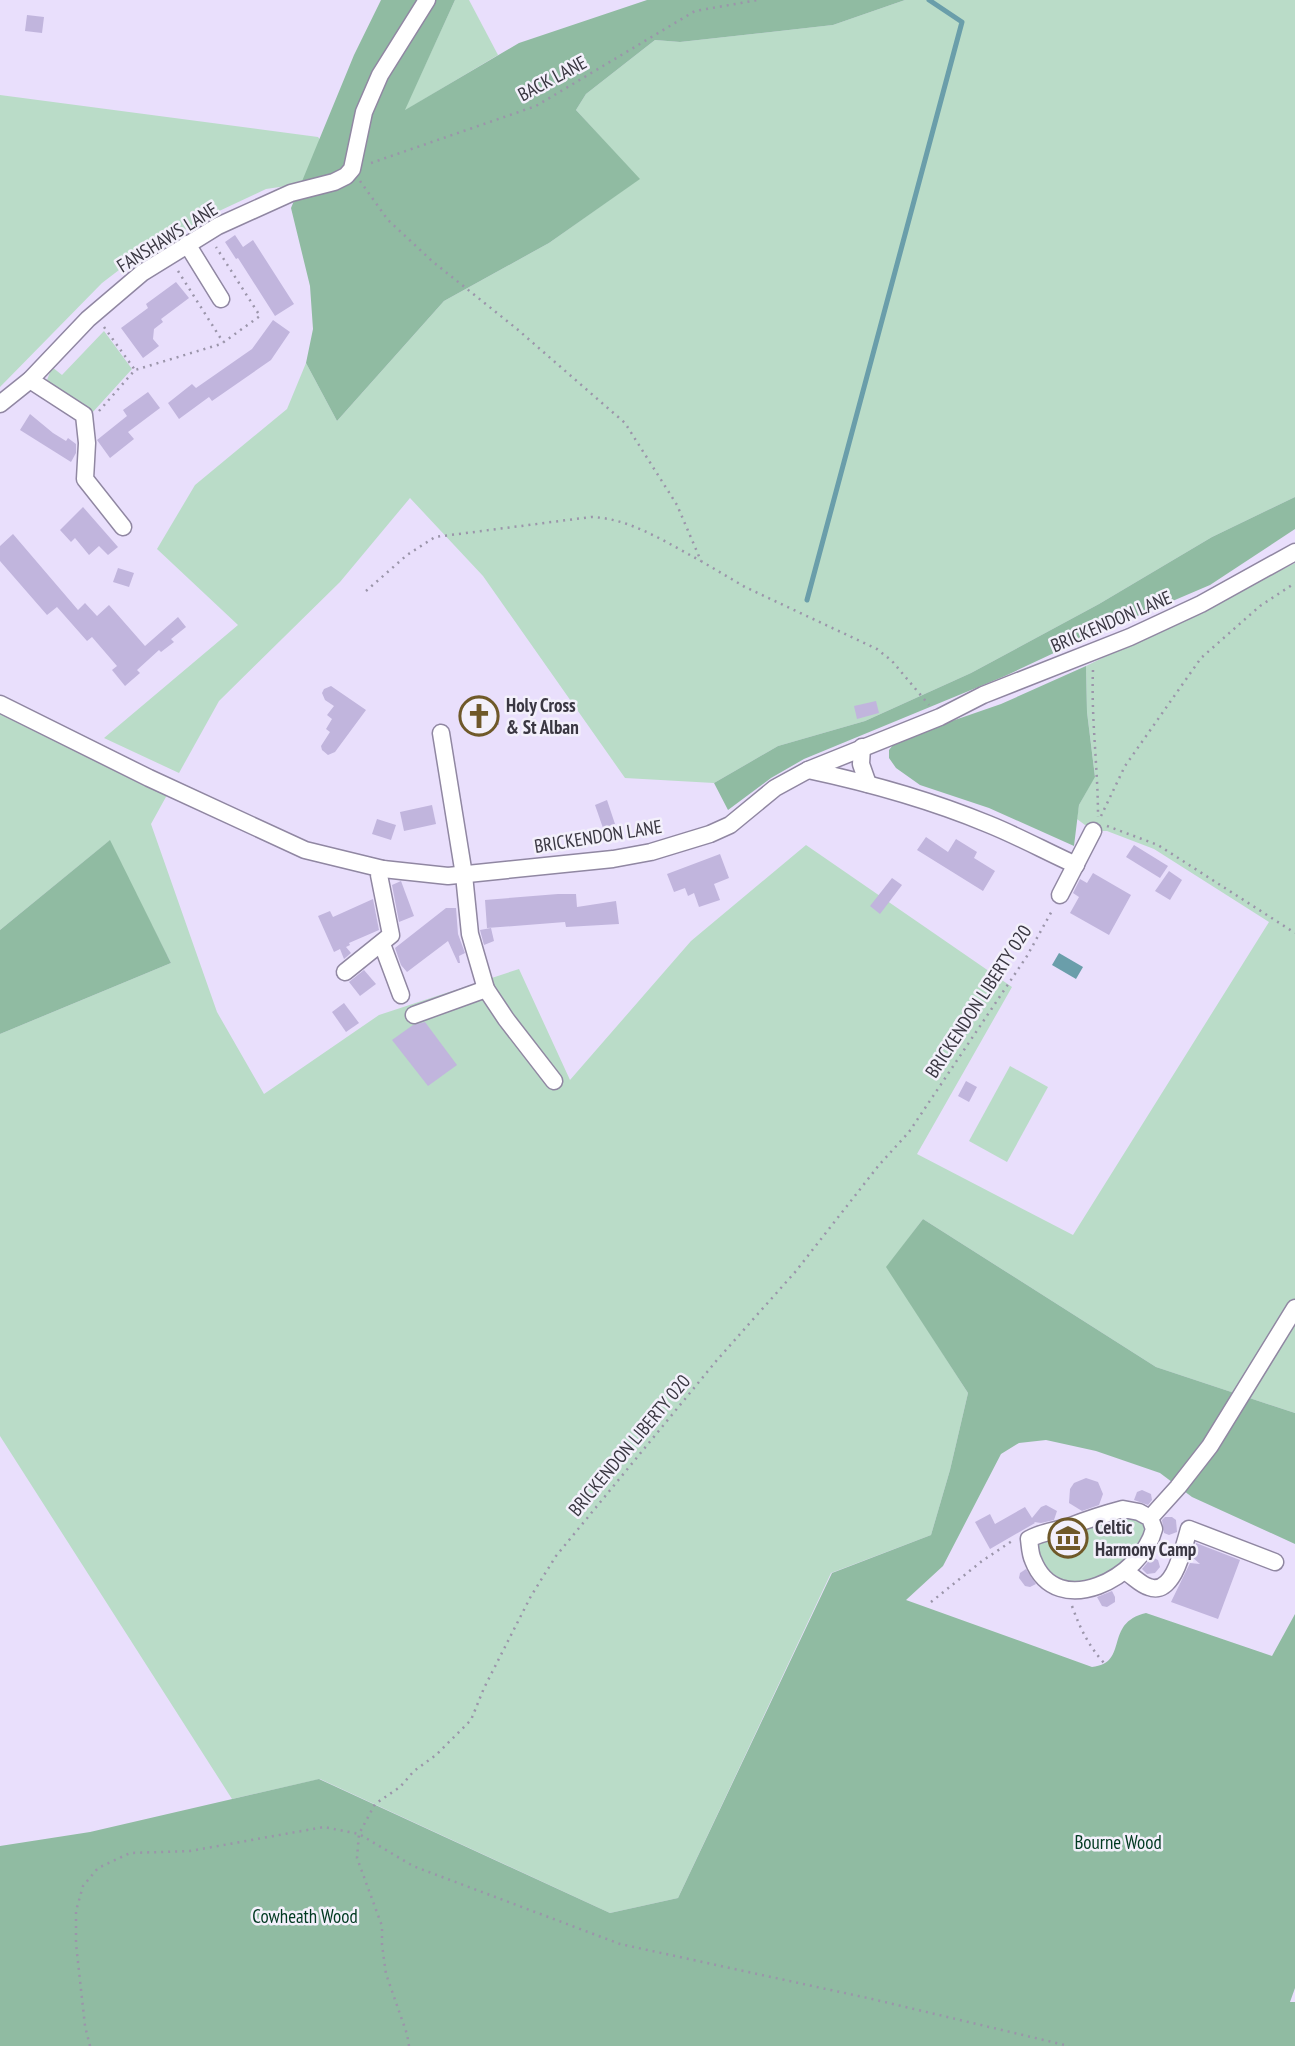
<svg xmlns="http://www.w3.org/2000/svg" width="1295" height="2046" font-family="'PT Sans Narrow',sans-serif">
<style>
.green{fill:#badcc8}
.forest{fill:#90bba2}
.water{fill:#6a9eaa}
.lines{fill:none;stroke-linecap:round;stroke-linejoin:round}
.stream{stroke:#6a9eaa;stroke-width:5}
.building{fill:#c1b5dd}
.minor-casing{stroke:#9087a2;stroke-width:19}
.path{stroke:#9b95aa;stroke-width:2.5;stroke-dasharray:2 5;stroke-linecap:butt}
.minor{stroke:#fff;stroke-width:16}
.labels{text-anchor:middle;stroke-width:5;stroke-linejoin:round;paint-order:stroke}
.street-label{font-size:19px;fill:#3a3742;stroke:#f3f0fb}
.poi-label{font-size:19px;font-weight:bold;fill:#3a3742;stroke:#f3f0fb;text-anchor:start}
.park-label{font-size:19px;fill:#003921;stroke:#f3f0fb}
</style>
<rect width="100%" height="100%" fill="#e9dffc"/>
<g class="green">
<path d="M455,0h14l29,55 -94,56z"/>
<path d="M905,0h390v497l-83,40 -113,67 -128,69 -106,48 -87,25 -64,37 -89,-5 -142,-202 -73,-78 -70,84 -121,119 -40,72 -75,-35 134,-113 -81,-76 38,-64 92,-76 19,-46 31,58 107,-120 105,-58 90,-64 -63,-69 10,-16 69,-54 25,2 153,-17z"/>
<path d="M0,95l318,42 23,28 -41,19 -34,5 -49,23 -81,45 -34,26 -102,104z"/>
<path d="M104,331l28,38 -40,44 -40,-24 -5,-9 5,-13 10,8z"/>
<path d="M1295,563v850l-139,-46 -233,-148 -36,48 81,126 -18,77 -19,65 -100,38 -153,325 -68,15 -290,-134 -88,20 -232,-363v-402l171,-71 -62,-122 -109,89v-223l167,88 -16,29 66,188 47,82 115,-79 140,-46 51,111 121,-139 115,-96 206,142 -95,167 156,81 196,-313 -115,-73 -47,-18h-14l-16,-12 2,-14 16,-29 -8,-64 -1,-46z"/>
<path d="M1010,1066l38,21 -41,75 -38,-21z"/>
<path d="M1127,1513l14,6 6,10 -1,7 -30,36 -39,15 -33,-14 -9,-27 3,-4z"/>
</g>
<g class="forest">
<path d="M381,0h74l-50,110 114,-67 128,-43h258l-72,25 -153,17 -25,-2 -69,54 -10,16 64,69 -91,64 -105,58 -107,120 -31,-58 7,-34 -3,-43 -19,-78 63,-153z"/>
<path d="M1295,497v32l-85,56 -124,53 -81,38 -201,83 -33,19 -43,32 -14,-27 64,-37 87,-25 106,-48 128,-69 113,-67z"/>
<path d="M1086,666l1,46 8,65 -16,28 -5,41 -85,-38 -69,-23 -24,-17 -7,-10v-8l8,-10 104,-36z"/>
<path d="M110,840l61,123 -171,71v-104z"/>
<path d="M923,1219l233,148 139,46v131l-103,-47 -32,-24 -64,-22 -50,-11 -27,3 -18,11 -58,112 -37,34 186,67c38,-4 11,-44 54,-54l126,43 23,-42v374l-5,14h5v44h-1295v-200l90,-14 229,-53 291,134 68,-15 154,-325 99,-38 19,-65 18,-77 -82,-126z"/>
</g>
<path class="water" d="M1059,953l24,14 -7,12 -24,-14z"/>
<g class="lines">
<path class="stream" d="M807,600l155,-578 -33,-22"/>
</g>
<g class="building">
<path d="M27,15l17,2 -2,16 -17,-2z"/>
<path d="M235,235l8,12 10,-7 41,64 -19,12 -37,-58 -2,1 -11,-17z"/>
<path d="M176,282l13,16 -28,21 2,3 -9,7 -1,10 6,7 -16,12 -22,-30 27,-20 -2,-4z"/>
<path d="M273,320l17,12 -19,28 -59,41 -3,-4 -30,22 -11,-16 24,-19 4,4 56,-39z"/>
<path d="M148,392l12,16 -32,24 6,7 -24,19 -13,-18 30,-24 -4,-6z"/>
<path d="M30,414l23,19 13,8 2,-3 8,6v9l-5,9 -51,-32z"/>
<path d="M83,507l35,40 -10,8 -9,-9 -10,9 -14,-17 -4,4 -11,-12z"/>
<path d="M13,534l65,76 7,-7 12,13 12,-11 36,41 33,-29 8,10 -15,12 3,3 -13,10 -2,-2 -22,20 3,3 -15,13 -13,-16 5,-4 -25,-29 -5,4 -30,-34 -10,8 -47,-54v-15z"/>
<path d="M118,568l16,5 -5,14 -16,-5z"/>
<path d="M331,686l35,24 -31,42 -7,3 -6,-5 -1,-4 9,-14 -4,-3 6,-10 -5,-4 7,-9 -9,-6 -3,-7 2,-4z"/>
<path d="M876,701l3,12 -22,6 -3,-13z"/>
<path d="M498,709l1,16 -37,2 -1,-16z"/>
<path d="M607,800l8,24 -12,4 -8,-23z"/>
<path d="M432,805l4,19 -32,7 -4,-19z"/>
<path d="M377,819l19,6 -5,15 -19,-6z"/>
<path d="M926,837l22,15 8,-13 21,13 -3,6 21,13 -12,20 -66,-41z"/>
<path d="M1134,845l34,21 -8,12 -34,-21z"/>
<path d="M720,854l9,24 -15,6 6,16 -21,7 -5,-14 -6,3 -3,-8 -11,4 -7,-18z"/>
<path d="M1169,871l13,9 -12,20 -15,-9z"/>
<path d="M1093,873l38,22 -22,40 -39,-22 9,-16 -6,-4 7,-14 7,4z"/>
<path d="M892,878l10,7 -22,29 -10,-8z"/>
<path d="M401,881l13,35 -15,6 -7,-37z"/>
<path d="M558,894h18l1,13 39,-6 3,23 -53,3 -1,-5 -78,6 -2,-28z"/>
<path d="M373,899l6,31 -30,13 1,2 -4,2 5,6 -7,6 -4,-10 -6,3 -16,-36 12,-5 3,6z"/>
<path d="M446,908h10l2,26 7,19 -6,3 1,7h-2l-10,-22 -41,31 -6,-7 -6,-17z"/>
<path d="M491,928l3,13 -10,4 -4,-15z"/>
<path d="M364,970l12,14 -16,12 -11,-14z"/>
<path d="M344,1003l15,20 -13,9 -14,-20z"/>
<path d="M425,1022l32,43 -29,21 -36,-46 21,-15z"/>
<path d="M966,1081l11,6 -8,15 -11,-6z"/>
<path d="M1086,1478l12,4 5,12 -4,11 -17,6 -13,-8 1,-14 4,-6z"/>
<path d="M1142,1490l9,4 1,6 -4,5 -14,-5 3,-8z"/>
<path d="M1046,1505l11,6 -3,9 -13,3 -7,-1 1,1 -45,26 -15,-27 15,-8 5,10 30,-17 7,11 9,-11z"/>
<path d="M1165,1517h7l4,3 1,12 -8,3 -5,-2 -2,-13z"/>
<path d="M1196,1543l44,17 -22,59 -47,-17 19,-39 10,1 -8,-7z"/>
<path d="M1152,1557l6,3 2,7 -5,6 -8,1 -5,-5z"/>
<path d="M1026,1569l10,15 -6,3 -5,-1 -6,-8 1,-5z"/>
<path d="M1112,1591l3,6v5l-8,5 -5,-1 -5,-9z"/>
</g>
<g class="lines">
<g class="minor-casing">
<g id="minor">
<path d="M187,244l34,55"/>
<path d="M30,380l54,35 3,28 -2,36 38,48"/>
<path d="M0,404l30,-24 58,-61 54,-46 76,-47 73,-33 43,-11 12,-6 6,-7 12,-57 16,-37 47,-75"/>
<path d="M0,704l149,74 156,72 78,19 65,7 165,-17 38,-7 59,-18 20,-9 45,-37 33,-18 132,-53 43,-22 147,-58 71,-33 94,-52"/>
<path d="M441,733l23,142 6,59 16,55 20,30 48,62"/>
<path d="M862,747l-1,17 7,20"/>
<path d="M808,770c61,13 122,30 180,54 30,12 59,28 88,41"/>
<path d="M1060,895l33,-64"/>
<path d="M382,944l19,51"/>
<path d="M345,972l46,-37 -12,-60 4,-6"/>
<path d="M414,1015l72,-26"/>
<path d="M1123,1509l16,3 11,6 4,11c-12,48 -97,93 -121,31 -3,-6 -3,-14 -4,-21 13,-7 25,-8 39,-12 18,-7 36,-13 55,-18z"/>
<path d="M1150,1518l28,-31 32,-41 85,-138"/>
<path d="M1126,1572c7,4 15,13 23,15 25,10 35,-42 40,-58l86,33"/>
</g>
</g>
<g class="path">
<path d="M371,163l165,-57 159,-95 63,-11"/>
<path d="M360,181l28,39 44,41 85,68 108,94 52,82 24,56 44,26 132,62 15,12 37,44"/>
<path d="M178,271l45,71"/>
<path d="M104,327l31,43"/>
<path d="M99,411l36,-41 86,-26 39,-28 -44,-69"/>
<path d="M366,591l41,-36 28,-18 156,-20c39,1 76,26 110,44"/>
<path d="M1093,670c-2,49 5,97 5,147"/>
<path d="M1101,816l24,-50 76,-108 59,-52 35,-23"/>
<path d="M1107,826l51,19 137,88"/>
<path d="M931,1602l51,-41 30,-20"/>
<path d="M1072,1606c8,22 16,39 32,57"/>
<path d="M90,2046l-5,-20 -9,-82v-33l7,-25 15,-18 32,-15 60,-2 134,-24 35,7 54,32 207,78 252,55 197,47"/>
<path d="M409,2046l-2,-12 -21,-60 -4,-29v-19l-25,-68 2,-24 16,-30 25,-17 14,-16 22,-16 35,-35 13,-32 47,-92 25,-40 161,-196 79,-89 83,-106 30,-33 118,-176 26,-47"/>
</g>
<use href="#minor" class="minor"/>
</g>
<defs>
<g id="church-ring" transform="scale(2.0125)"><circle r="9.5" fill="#f3f0fb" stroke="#6f5929" stroke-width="1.5"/><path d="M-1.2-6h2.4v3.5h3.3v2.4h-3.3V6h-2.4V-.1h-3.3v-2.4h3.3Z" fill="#6f5929"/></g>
<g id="museum-ring" transform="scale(2.0125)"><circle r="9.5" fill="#f3f0fb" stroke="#6f5929" stroke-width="1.5"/><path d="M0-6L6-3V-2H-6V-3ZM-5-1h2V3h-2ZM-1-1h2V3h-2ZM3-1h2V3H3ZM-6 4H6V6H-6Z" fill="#6f5929"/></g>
</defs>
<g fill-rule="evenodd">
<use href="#church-ring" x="479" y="716"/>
<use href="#museum-ring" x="1068" y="1538"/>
</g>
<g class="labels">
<g class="street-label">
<text transform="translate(552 78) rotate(-28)" y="7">BACK LANE</text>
<text transform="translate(167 237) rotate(-32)" y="7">FANSHAWS LANE</text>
<text transform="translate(1111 621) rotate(-23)" y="7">BRICKENDON LANE</text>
<text transform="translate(598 836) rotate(-9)" y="7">BRICKENDON LANE</text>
<text transform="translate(978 1001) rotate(-57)" y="7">BRICKENDON LIBERTY 020</text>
<text transform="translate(629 1445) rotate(-50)" y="7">BRICKENDON LIBERTY 020</text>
</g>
<g class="poi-label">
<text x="506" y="712">Holy Cross<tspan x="506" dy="22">&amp; St Alban</tspan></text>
<text x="1095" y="1534">Celtic<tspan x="1095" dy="22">Harmony Camp</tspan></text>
</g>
<g class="park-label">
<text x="1118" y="1849">Bourne Wood</text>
<text x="305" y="1923">Cowheath Wood</text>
</g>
</g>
</svg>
